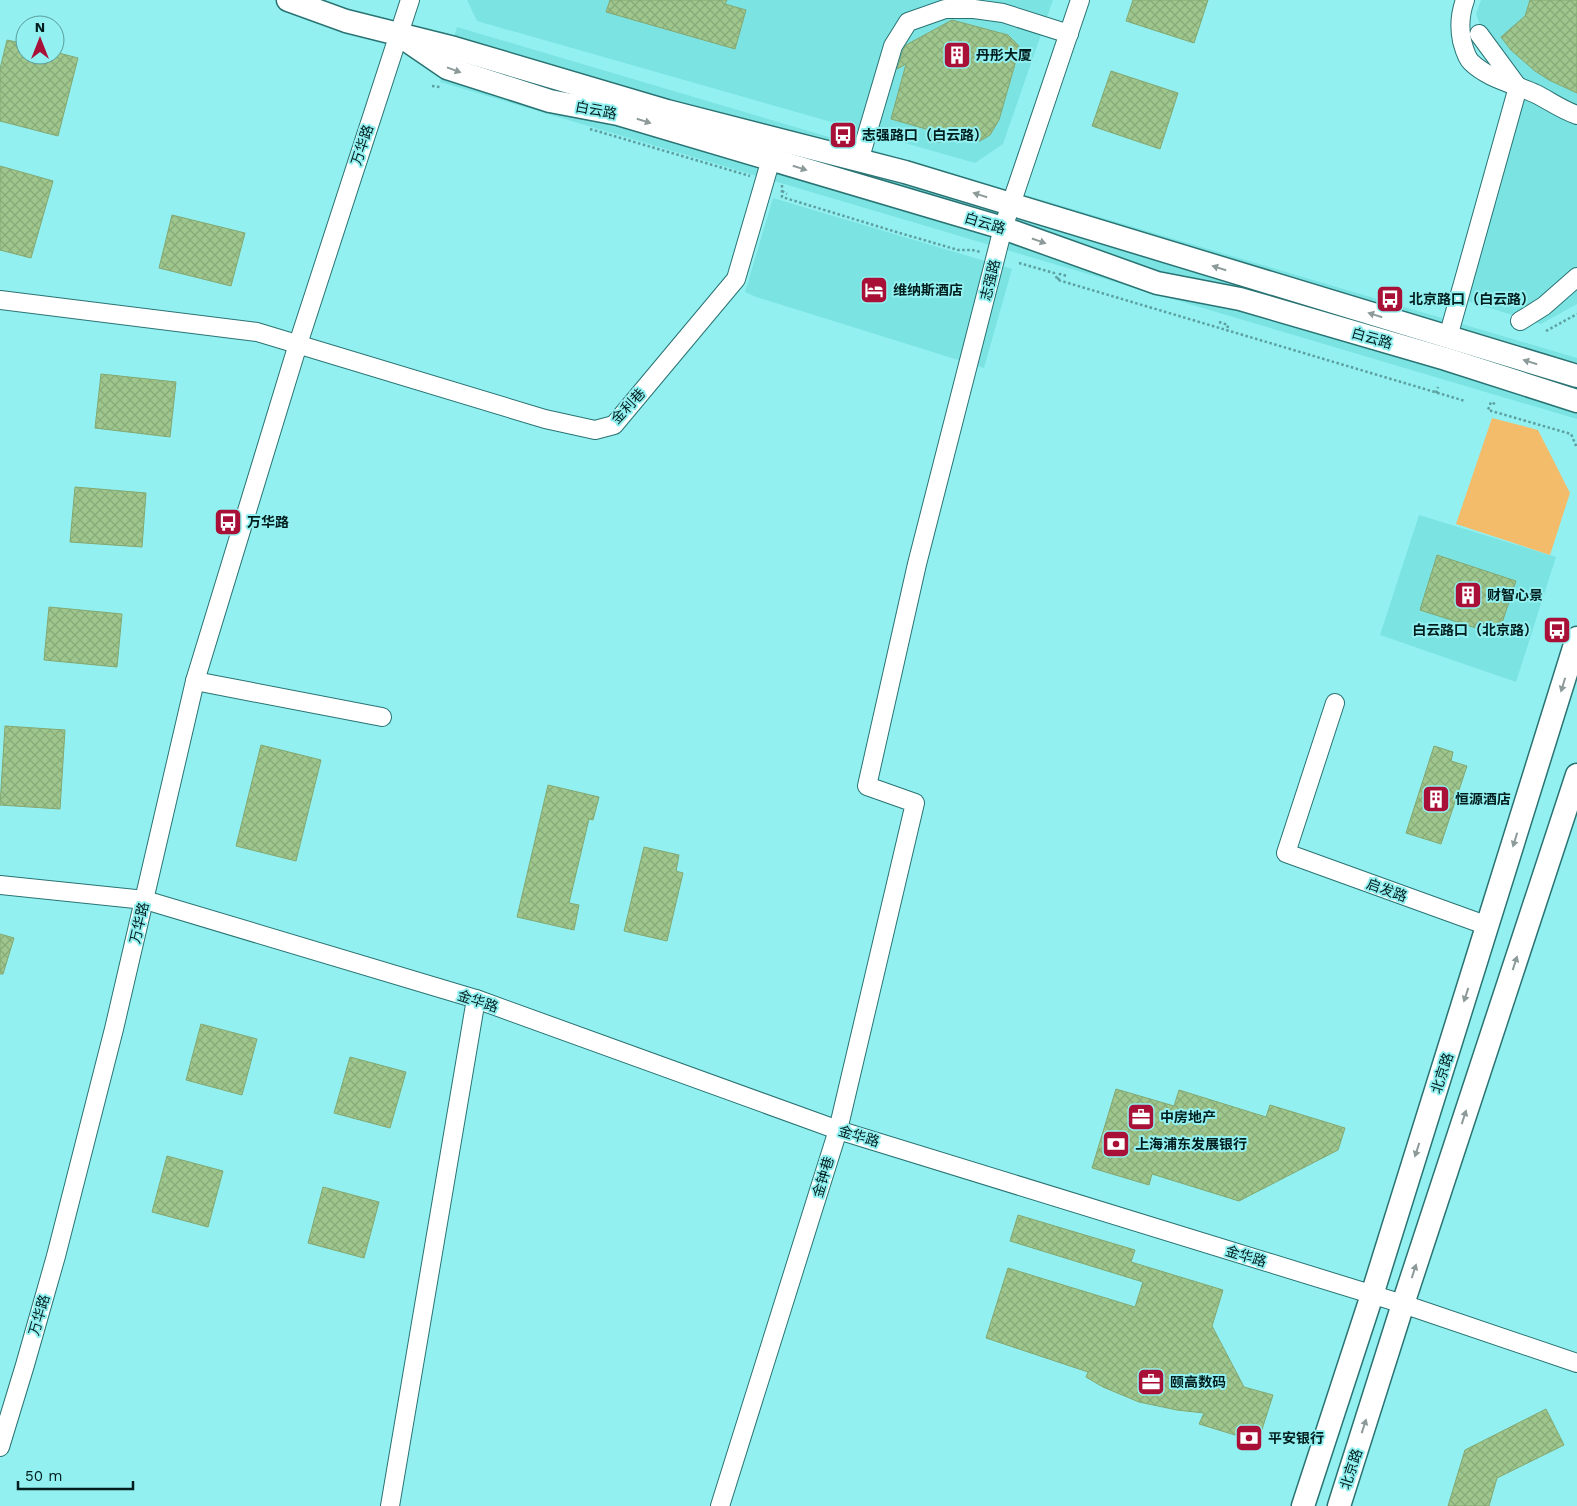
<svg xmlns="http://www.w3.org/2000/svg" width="1577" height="1506" font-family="'Work Sans','Noto Sans SC',sans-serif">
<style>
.built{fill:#7ce3e3}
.green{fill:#f2bc6b}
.building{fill:url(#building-cross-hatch);stroke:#83a871}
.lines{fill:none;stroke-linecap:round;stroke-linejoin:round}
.minor-casing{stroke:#2a7373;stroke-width:20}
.major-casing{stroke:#2a7373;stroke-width:25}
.path{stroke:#5b9f9f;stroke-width:2.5;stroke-dasharray:2.5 2.5;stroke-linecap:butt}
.minor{stroke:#fff;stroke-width:18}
.major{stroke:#fff;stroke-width:22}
.oneway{fill:#8d9a9a}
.labels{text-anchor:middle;stroke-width:4;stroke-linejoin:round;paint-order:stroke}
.poi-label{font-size:14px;font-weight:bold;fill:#011e1e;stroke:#93f0f0;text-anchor:start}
.street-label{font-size:14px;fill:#011e1e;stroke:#93f0f0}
</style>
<defs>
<pattern id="building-cross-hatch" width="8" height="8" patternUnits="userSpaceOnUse" patternTransform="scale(1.25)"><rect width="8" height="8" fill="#9fc68d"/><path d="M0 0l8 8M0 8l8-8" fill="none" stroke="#87aa79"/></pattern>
</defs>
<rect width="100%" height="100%" fill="#93f0f0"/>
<g class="built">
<path d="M467,0h586l-50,144 -28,19 -498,-142z"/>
<path d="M1481,0h96v304l-36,20 -90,-28 56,-198 -31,-84z"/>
<path d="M457,27l1120,331v61l-1137,-337z"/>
<path d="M773,198l239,71 -28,99 -228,-71 -11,-5z"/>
<path d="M1419,515l137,42 -40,125 -136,-47z"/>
</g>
<path class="green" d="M1492,418l46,12 32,63 -20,62 -94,-31z"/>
<g class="building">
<path d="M610,0h117l-2,4 21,6 -11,39 -129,-37z"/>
<path d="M1133,0h75l-14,43 -68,-22z"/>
<path d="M1530,0h47v93l-28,-13 -14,-9 -24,-21 -10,-13 24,-21z"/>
<path d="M952,20l56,15 10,10 5,13 -6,-1 -18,63 -9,15 -10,6 -50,1 3,-11 -42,-12 15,-55 -9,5 6,-19 3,-5z"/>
<path d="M7,40l18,4v11h30v-3l23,6 -20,78 -58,-15v-52z"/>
<path d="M1111,71l67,22 -18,56 -68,-23z"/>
<path d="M0,166l53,15 -22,77 -31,-8z"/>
<path d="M172,215l73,18 -14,53 -72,-18z"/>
<path d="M101,374l75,8 -6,55 -75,-9z"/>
<path d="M75,487l71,6 -4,54 -72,-5z"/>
<path d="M1437,555l79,26 -18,54 -78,-25z"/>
<path d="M49,607l73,7 -5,53 -73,-7z"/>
<path d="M5,726l60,4 -5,79 -60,-4z"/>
<path d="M261,745l60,15 -25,101 -60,-15z"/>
<path d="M1434,746l19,6 -2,9 16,5 -26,78 -35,-11z"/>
<path d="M548,785l51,12 -6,23 -4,-1 -20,84 10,2 -5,25 -57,-13z"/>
<path d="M644,847l35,8 -3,16 7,2 -16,68 -43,-10z"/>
<path d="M0,934l14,4 -11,36h-3z"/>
<path d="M201,1024l56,15 -15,56 -56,-15z"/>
<path d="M350,1057l56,15 -16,56 -56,-15z"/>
<path d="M1116,1089l58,17 5,-16 87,27 4,-12 75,23 -7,22 -99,51 -87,-27 -3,11 -57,-17z"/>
<path d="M167,1156l56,15 -15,56 -56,-15z"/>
<path d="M323,1187l56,15 -15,56 -56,-15z"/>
<path d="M1018,1215l117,35 -4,12 92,28 -11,36 32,61 29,8 -15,47 -59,-18 5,-11 -27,-3 -38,-8 -36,-15 -17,-10 2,-5 -102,-34 22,-70 127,39 8,-25 -133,-41z"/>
<path d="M1546,1409l18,36 -67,33 -8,28h-41l17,-56z"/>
</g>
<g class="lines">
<g class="minor-casing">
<g id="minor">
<path d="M1465,0c-5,14 -6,27 -3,41 2,7 4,16 9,21 17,17 44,22 65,32 14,7 26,16 41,21"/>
<path d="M859,161l34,-115 15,-24 37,-13h29l29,4 66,21"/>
<path d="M0,300l257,32 288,87 50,11 19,-5 122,-146 35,-120"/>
<path d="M1520,321l24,-15 33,-29"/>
<path d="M1448,337l70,-250 -39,-53"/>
<path d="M195,681l187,36"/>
<path d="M1335,703l-49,150 202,73"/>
<path d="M0,885l145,15 331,99 362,131 565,174 174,59"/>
<path d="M0,1447l25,-82 31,-109 58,-227 81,-348 103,-337 112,-344"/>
<path d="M390,1506l86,-507"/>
<path d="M720,1506l118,-376 77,-327 -48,-17 50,-222 86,-336 77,-228"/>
</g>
</g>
<g class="major-casing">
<g id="major">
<path d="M288,0l58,21 108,27 213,63 238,61 672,204"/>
<path d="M409,42l38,26 103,33 68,13 385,114 154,55 83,16 206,60 131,42"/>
<path d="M1303,1506l69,-211 205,-657"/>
<path d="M1339,1506l64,-202 174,-529"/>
</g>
</g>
<g class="path">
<path d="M432,86l8,1"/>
<path d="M590,129l160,47"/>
<path d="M782,185v12l111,34 65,19h14l9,2"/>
<path d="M782,191l5,3"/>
<path d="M1019,263l35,10 4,7 407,121"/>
<path d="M1058,280l2,-6 7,2"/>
<path d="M1219,322l9,3 -1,6"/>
<path d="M1546,331l31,-17"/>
<path d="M1436,393l2,-6"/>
<path d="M1495,404l-4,-2 -3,8 83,24 6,14"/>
</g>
<use href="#minor" class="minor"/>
<use href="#major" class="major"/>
</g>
<defs><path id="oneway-solid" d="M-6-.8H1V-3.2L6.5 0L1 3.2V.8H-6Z" transform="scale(1.25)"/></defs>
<g class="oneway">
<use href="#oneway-solid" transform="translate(454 70) rotate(20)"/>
<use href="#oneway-solid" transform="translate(644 121) rotate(17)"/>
<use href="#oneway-solid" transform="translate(800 168) rotate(17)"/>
<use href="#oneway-solid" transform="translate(980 195) rotate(-163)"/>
<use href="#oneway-solid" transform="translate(1039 241) rotate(19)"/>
<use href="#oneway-solid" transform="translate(1219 268) rotate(-163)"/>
<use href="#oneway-solid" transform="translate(1375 315) rotate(-163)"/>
<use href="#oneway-solid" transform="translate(1530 362) rotate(-163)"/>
<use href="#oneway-solid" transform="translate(1563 685) rotate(107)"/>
<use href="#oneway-solid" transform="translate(1515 840) rotate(107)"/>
<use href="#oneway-solid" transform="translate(1515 963) rotate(-72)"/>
<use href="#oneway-solid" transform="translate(1466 995) rotate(108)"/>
<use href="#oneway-solid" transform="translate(1464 1117) rotate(-72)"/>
<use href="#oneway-solid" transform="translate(1417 1150) rotate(108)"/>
<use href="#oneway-solid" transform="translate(1414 1271) rotate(-72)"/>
<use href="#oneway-solid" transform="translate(1364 1426) rotate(-72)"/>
</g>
<defs>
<g id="building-square" transform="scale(1.4375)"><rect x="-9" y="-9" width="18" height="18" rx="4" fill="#a81037" stroke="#93f0f0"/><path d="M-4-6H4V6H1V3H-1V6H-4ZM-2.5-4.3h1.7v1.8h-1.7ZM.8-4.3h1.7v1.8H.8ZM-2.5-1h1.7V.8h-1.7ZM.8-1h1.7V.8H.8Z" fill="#fff"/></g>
<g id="bus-square" transform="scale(1.4375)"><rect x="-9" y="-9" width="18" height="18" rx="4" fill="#a81037" stroke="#93f0f0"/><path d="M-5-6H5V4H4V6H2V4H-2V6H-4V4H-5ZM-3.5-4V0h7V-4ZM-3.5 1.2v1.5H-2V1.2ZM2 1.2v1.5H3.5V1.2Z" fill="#fff"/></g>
<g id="hotel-square" transform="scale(1.4375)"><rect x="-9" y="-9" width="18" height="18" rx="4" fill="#a81037" stroke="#93f0f0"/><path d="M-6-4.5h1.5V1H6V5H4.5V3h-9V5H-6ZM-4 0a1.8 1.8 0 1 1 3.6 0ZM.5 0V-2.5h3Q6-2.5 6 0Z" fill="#fff"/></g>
<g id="office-square" transform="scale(1.4375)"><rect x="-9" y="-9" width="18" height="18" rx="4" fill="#a81037" stroke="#93f0f0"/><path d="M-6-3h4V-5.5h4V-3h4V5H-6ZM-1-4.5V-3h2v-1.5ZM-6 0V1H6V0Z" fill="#fff"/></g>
<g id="bank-square" transform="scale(1.4375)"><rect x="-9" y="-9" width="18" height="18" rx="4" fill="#a81037" stroke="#93f0f0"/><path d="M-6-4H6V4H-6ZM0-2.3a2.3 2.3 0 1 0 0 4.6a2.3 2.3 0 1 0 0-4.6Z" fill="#fff"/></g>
</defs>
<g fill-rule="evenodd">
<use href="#building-square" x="957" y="55"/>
<use href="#bus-square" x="843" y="135"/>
<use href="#hotel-square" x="874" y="290"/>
<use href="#bus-square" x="1390" y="299"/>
<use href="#bus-square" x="228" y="522"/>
<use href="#building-square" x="1468" y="595"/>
<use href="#bus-square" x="1557" y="630"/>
<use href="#building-square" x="1436" y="799"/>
<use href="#office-square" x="1141" y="1117"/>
<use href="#bank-square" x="1116" y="1144"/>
<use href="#office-square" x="1151" y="1382"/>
<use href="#bank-square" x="1249" y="1438"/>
</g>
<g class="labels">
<g class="poi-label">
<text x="976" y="60">丹彤大厦</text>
<text x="862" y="140">志强路口（白云路）</text>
<text x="893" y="295">维纳斯酒店</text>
<text x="1409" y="304">北京路口（白云路）</text>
<text x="247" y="527">万华路</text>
<text x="1487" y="600">财智心景</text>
<text x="1538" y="635" text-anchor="end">白云路口（北京路）</text>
<text x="1455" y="804">恒源酒店</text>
<text x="1160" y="1122">中房地产</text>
<text x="1135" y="1149">上海浦东发展银行</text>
<text x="1170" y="1387">颐高数码</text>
<text x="1268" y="1443">平安银行</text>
</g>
<g class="street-label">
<text transform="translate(596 110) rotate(11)" y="5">白云路</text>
<text transform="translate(362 145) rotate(-72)" y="5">万华路</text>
<text transform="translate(985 223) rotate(17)" y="5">白云路</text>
<text transform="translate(990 280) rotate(-76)" y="5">志强路</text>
<text transform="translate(1372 338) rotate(16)" y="5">白云路</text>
<text transform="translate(628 406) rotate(-47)" y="5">金利巷</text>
<text transform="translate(1387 890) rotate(20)" y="5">启发路</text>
<text transform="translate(139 923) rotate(-77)" y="5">万华路</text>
<text transform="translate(478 1001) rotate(18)" y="5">金华路</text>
<text transform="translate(1442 1073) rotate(-72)" y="5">北京路</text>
<text transform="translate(859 1136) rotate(17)" y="5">金华路</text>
<text transform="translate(823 1177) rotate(-73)" y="5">金钟巷</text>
<text transform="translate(1246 1256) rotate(17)" y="5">金华路</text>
<text transform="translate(39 1315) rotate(-74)" y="5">万华路</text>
<text transform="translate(1351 1469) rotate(-72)" y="5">北京路</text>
</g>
</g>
<g transform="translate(40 40)"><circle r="24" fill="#93f0f0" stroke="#599c9c"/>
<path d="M0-4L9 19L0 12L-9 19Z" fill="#a81037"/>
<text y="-8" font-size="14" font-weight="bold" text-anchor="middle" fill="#011e1e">N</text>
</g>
<path d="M18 1481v8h115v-8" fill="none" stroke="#011e1e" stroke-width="2.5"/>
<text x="25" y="1481" font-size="15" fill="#011e1e" stroke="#93f0f0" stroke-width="4" paint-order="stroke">50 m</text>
</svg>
